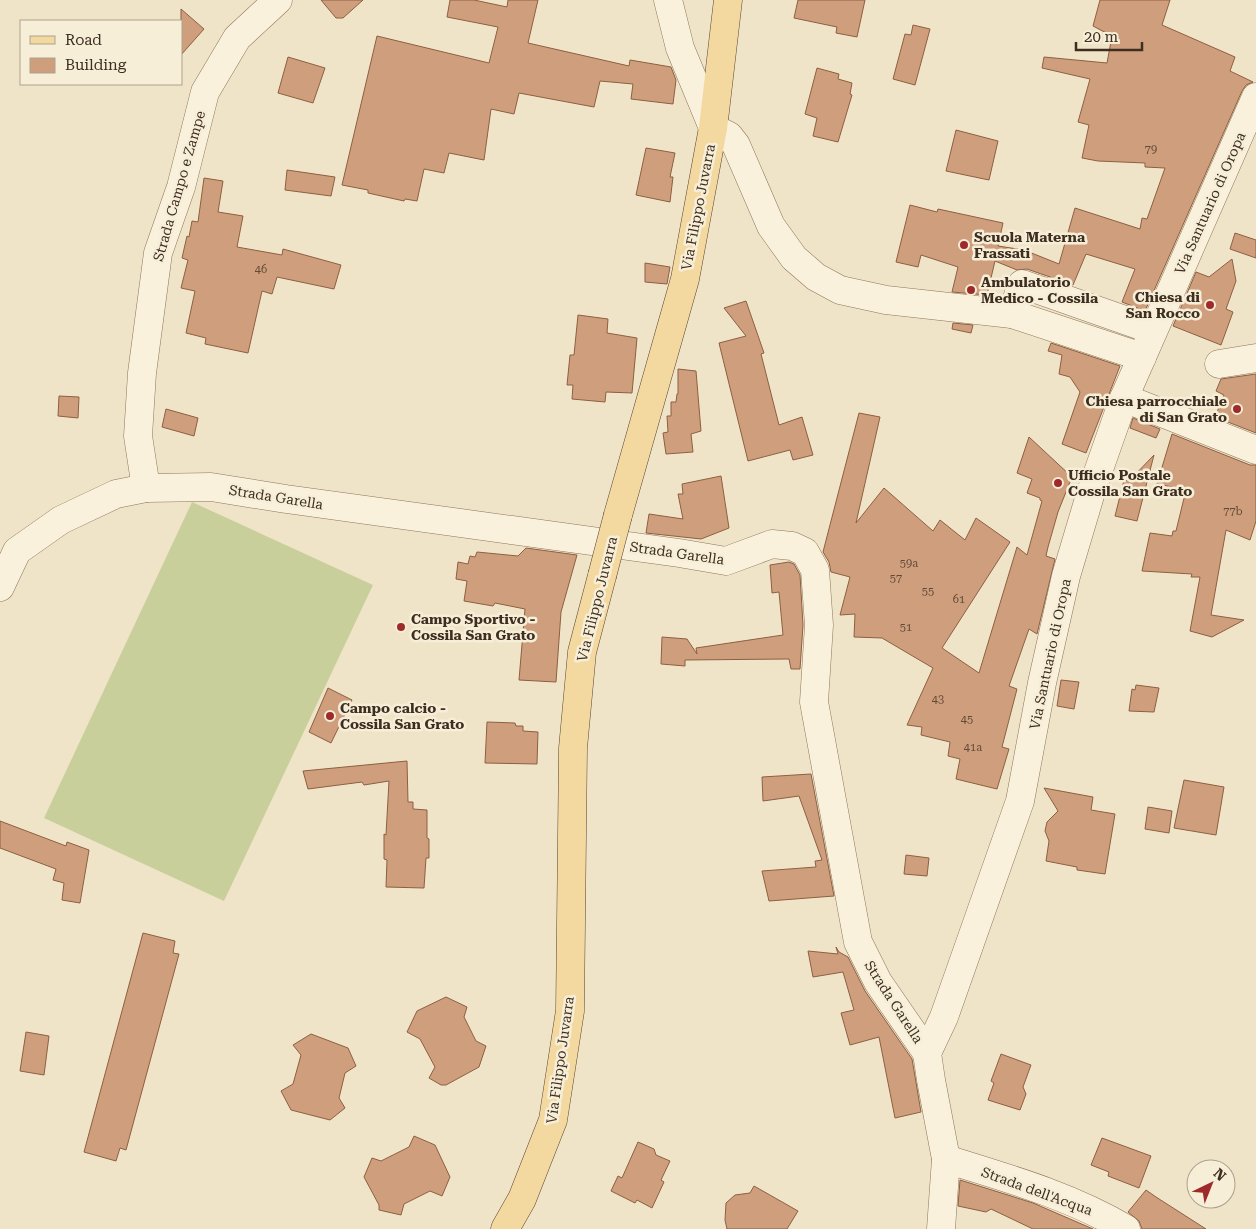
<svg xmlns="http://www.w3.org/2000/svg" width="1256" height="1229" font-family="'Roboto Serif',serif">
<style>
.grass{fill:#c9cf9b}
.building{fill:#cf9f7d;stroke:#8d5f41}
.lines{fill:none;stroke-linecap:round;stroke-linejoin:round}
.minor-casing{stroke:#8d765c;stroke-width:29}
.major-casing{stroke:#5b4430;stroke-width:29}
.minor{stroke:#faf1dc;stroke-width:28}
.major{stroke:#f3d9a0;stroke-width:28}
.major-bridge-casing{stroke:#5b4430;stroke-width:29;stroke-linecap:butt}
.major-bridge{stroke:#f3d9a0;stroke-width:28}
.poi-dot{fill:#9e2a2b;stroke:#f7eed8;stroke-width:2}
.labels{text-anchor:middle;stroke-width:5;stroke-linejoin:round;paint-order:stroke}
.number-label{font-size:11px;fill:#624a37}
.street-label{font-size:14px;fill:#3d2e20;stroke:#f7eed8}
.poi-label{font-size:14px;font-weight:bold;fill:#3d2e20;stroke:#f7eed8;text-anchor:start}
</style>
<rect width="100%" height="100%" fill="#f0e4c8"/>
<path class="grass" d="M192,502l181,83 -149,316 -180,-83z"/>
<g class="building">
<path d="M321,0h42l-20,18h-7z"/>
<path d="M450,0h24l33,7 1,-7h30l-10,43 101,23 1,-6 41,7 5,13 -3,24 -42,-5 2,-15 -33,-3 -6,26 -75,-14 -5,21 -23,-5 -7,51 -35,-7 -5,20 -20,-4 -7,32 -12,-2 -1,2 -36,-8v-3l-26,-5 35,-149 112,27 9,-36 -51,-10z"/>
<path d="M798,0h67l-8,37 -21,-4 1,-6 -43,-9z"/>
<path d="M1100,0h70l-8,25 73,32 -5,14 23,11 -7,3 -4,6 -97,220 -23,-9 13,-33 -49,-15 -13,31 -46,-16 -10,1 -22,-9 -8,34 -35,-3 6,-25 -37,-12 -3,12 -22,-5 14,-57 27,7 1,-3 65,14 -5,23 26,4 35,14 16,-56 65,21 2,-11 5,1 18,-51 -20,-1v-4l-47,-2 -16,-3 7,-33 -11,-3 12,-43 -48,-11 2,-11 63,6 5,-27 -19,-10z"/>
<path d="M181,9l23,20 -23,26z"/>
<path d="M913,25l17,4 -15,56 -22,-6 12,-45 6,1z"/>
<path d="M288,57l37,11 -12,35 -35,-10z"/>
<path d="M817,68l22,6 -1,5 14,4 -2,11 2,1 -14,47 -25,-6 4,-18 -12,-4z"/>
<path d="M956,130l42,11 -9,39 -43,-9z"/>
<path d="M646,148l29,5 -5,24h3l-3,25 -34,-7z"/>
<path d="M287,170l48,7 -4,19 -46,-6z"/>
<path d="M204,178l19,3 -5,31 25,4 -6,31 45,8 1,-6 58,16 -7,24 -57,-12 -5,17 -10,-3 -14,62 -43,-9 1,-6 -20,-5 9,-42 -14,-3 7,-28 -6,-2 5,-22 2,1 3,-16 6,1z"/>
<path d="M1235,233l21,7v18l-26,-9z"/>
<path d="M1232,259l4,22 -10,28 7,3 -12,33 -48,-19 23,-54 13,5z"/>
<path d="M645,263l25,4 -3,17 -22,-2z"/>
<path d="M746,301l18,52 -3,1 18,71 23,-8 11,38 -20,5 -3,-10 -42,11 -29,-118 27,-7 -22,-28z"/>
<path d="M578,315l30,4 -1,14 30,5 -5,55 -26,-1 -1,10 -33,-3 1,-14h-6l3,-30h4z"/>
<path d="M953,323l20,2 -2,8 -19,-4z"/>
<path d="M1051,343l69,23 -34,87 -24,-9 18,-52 -10,-15 -11,-3 3,-19 -14,-4z"/>
<path d="M678,369l18,2 5,60 -10,3 2,18 -27,2 -3,-21 5,-1 -1,-16h4v-14h5l1,-8h1z"/>
<path d="M1256,374v59l-41,-16 9,-22 -8,-4 5,-12z"/>
<path d="M59,396l20,1 -1,21 -20,-2z"/>
<path d="M166,409l32,9 -4,18 -32,-9z"/>
<path d="M859,413l21,4 -24,106 28,-35 49,43 7,-11 25,20 11,-22 34,24 -68,106 37,25 38,-126 10,8 15,-54 -2,-1v-2l-13,-5 5,-14 -15,-6 12,-36 43,40 -14,35 -10,35 -2,9 9,3 -18,75 -8,-5 -20,57 8,3 -15,58 7,2 -12,40 -41,-10 4,-20 -12,-3 2,-14 -29,-7 1,-8 -15,-2 26,-57 -51,-30 -28,-1 1,-23 -15,1 10,-38 -19,-5 -2,-10 -6,-10z"/>
<path d="M1133,418l27,11 -4,9 -26,-10z"/>
<path d="M1172,434l78,31h6v56l-6,19 -24,-10 -15,85 33,5 -32,17 -22,-6 10,-54h-9l1,-3 -50,-3 8,-38 22,3 1,-5h3l10,-41 -29,-6z"/>
<path d="M1154,455l-17,66 -22,-5 9,-36 5,1z"/>
<path d="M721,476l8,52 -28,11 -55,-6 3,-19 34,5 -5,-25h5l-1,-10z"/>
<path d="M526,548l51,7 -16,57 -5,70 -37,-2 6,-71 -30,-6 -2,3 -29,-5 3,-20 -11,-2 2,-17 10,2 2,-8 5,1 2,-5 41,4z"/>
<path d="M789,562l5,2 6,11 3,50 -3,44h-9l-2,-10 -104,1v6l-24,-2 1,-27 25,2 10,15 -1,-6 87,-13 -4,-43 -7,1 -2,-28z"/>
<path d="M1061,680l18,2 -5,27 -17,-3z"/>
<path d="M1136,685l23,3 -5,24 -25,-1 3,-22 3,1z"/>
<path d="M328,688l24,12 -21,43 -22,-11z"/>
<path d="M487,722l28,1 1,3h7v5l15,1 -1,32 -52,-1z"/>
<path d="M407,761l1,41h5v7l14,1v28l2,1v19h-3l-2,30 -38,-1 1,-27 -3,-1v-25l2,1 3,-54 -25,4 -2,-3 -54,7 -5,-18z"/>
<path d="M811,774l23,122 -65,5 -7,-30 54,-4 -1,-6 7,-1 -23,-64 -36,5 -1,-24z"/>
<path d="M1184,780l40,7 -8,48 -42,-7z"/>
<path d="M1044,788l49,9 -2,13 24,4 -10,60 -28,-4v-3l-31,-6 3,-20 -4,-10 2,-9 11,-11z"/>
<path d="M1148,807l24,4 -3,22 -24,-4z"/>
<path d="M0,821l66,25 1,-4 22,8 -9,53 -18,-3 2,-17 -11,-3 3,-11 -56,-21z"/>
<path d="M906,855l23,3 -2,18 -23,-2z"/>
<path d="M143,933l32,8 -2,12 6,1 -53,196 -6,-2 -4,13 -32,-9z"/>
<path d="M836,947l3,5 9,5 17,34 47,68 9,53 -26,6 -16,-81 -29,8 -9,-32 13,-3 -11,-38 -30,5 -5,-26 30,3z"/>
<path d="M446,997l21,10 -3,10 12,24 10,5 -7,21 -33,18h-5l-12,-7 6,-11 -15,-28 -13,-7 10,-21z"/>
<path d="M26,1032l23,4 -5,39 -24,-4z"/>
<path d="M311,1034l37,14 8,18 -11,7 -6,25 6,10 -15,12 -39,-10 -10,-19 12,-7 8,-29 -8,-10z"/>
<path d="M1001,1054l30,11 -8,22 3,7 -6,16 -32,-10 6,-17 -3,-2z"/>
<path d="M414,1136l21,9 15,32 -8,19 -12,-5 -26,13 -3,11 -22,-5v-5l-15,-28 8,-19 9,3 28,-14z"/>
<path d="M1102,1138l49,18 -12,32 -31,-12 1,-4 -18,-7z"/>
<path d="M638,1142l16,7 2,6 14,6 -9,19 3,2 -12,26 -15,-8 -2,3 -24,-12 7,-15 4,2z"/>
<path d="M960,1180l73,23 60,26h-60l-42,-20 -5,3 -28,-6z"/>
<path d="M754,1186l44,25 -11,18h-60l-2,-9 1,-17 9,-8 15,-2z"/>
<path d="M1146,1190l10,7 50,32h-64l-3,-8 -11,-9z"/>
</g>
<g class="lines">
<g class="minor-casing">
<g id="minor">
<path d="M668,0l12,48 33,80 16,8 7,9 35,81 23,32 22,19 24,13 46,10 126,14"/>
<path d="M1142,357l-130,-43 10,-30 131,46"/>
<path d="M1219,364l37,-6"/>
<path d="M1124,398l132,52"/>
<path d="M146,488l-8,-52 4,-63 16,-120 23,-66 24,-95 32,-54 41,-38"/>
<path d="M0,587l17,-36 44,-31 55,-26 30,-6 65,-1 75,12 393,54 47,8 46,-17 20,2 13,6 10,18 4,55 -5,77 44,240 20,40 49,71"/>
<path d="M946,1159c61,19 125,37 180,70"/>
<path d="M941,1229l5,-70 -15,-79 -4,-27 17,-36 76,-216 22,-118 24,-107 25,-84 33,-94 132,-301"/>
</g>
</g>
<g class="major-casing">
<g id="major">
<path d="M618,515l67,-236 28,-151 15,-128"/>
<path d="M505,1229l17,-30 31,-79 17,-109 3,-263 9,-96 20,-76"/>
</g>
</g>
<use href="#minor" class="minor"/>
<use href="#major" class="major"/>
<g class="major-bridge-casing">
<path id="major-bridge" d="M602,576l16,-61"/>
</g>
<use href="#major-bridge" class="major-bridge"/>
</g>
<g class="poi-dot">
<circle cx="964" cy="245" r="5"/>
<circle cx="971" cy="290" r="5"/>
<circle cx="1210" cy="305" r="5"/>
<circle cx="1237" cy="409" r="5"/>
<circle cx="1058" cy="483" r="5"/>
<circle cx="401" cy="627" r="5"/>
<circle cx="330" cy="716" r="5"/>
</g>
<g class="labels">
<g class="number-label">
<text x="1151" y="153">79</text>
<text x="261" y="273">46</text>
<text x="1233" y="515">77b</text>
<text x="909" y="567">59a</text>
<text x="896" y="582">57</text>
<text x="928" y="595">55</text>
<text x="959" y="603">61</text>
<text x="906" y="631">51</text>
<text x="938" y="703">43</text>
<text x="967" y="723">45</text>
<text x="973" y="751">41a</text>
</g>
<g class="street-label">
<text transform="translate(179 186) rotate(-74)" y="5">Strada Campo e Zampe</text>
<text transform="translate(1210 203) rotate(-66)" y="5">Via Santuario di Oropa</text>
<text transform="translate(698 207) rotate(-79)" y="5">Via Filippo Juvarra</text>
<text transform="translate(276 497) rotate(9)" y="5">Strada Garella</text>
<text transform="translate(677 553) rotate(8)" y="5">Strada Garella</text>
<text transform="translate(597 599) rotate(-76)" y="5">Via Filippo Juvarra</text>
<text transform="translate(1050 654) rotate(-78)" y="5">Via Santuario di Oropa</text>
<text transform="translate(894 1002) rotate(57)" y="5">Strada Garella</text>
<text transform="translate(560 1060) rotate(-82)" y="5">Via Filippo Juvarra</text>
<text transform="translate(1037 1191) rotate(20)" y="5">Strada dell'Acqua</text>
</g>
<g class="poi-label">
<text x="974" y="242">Scuola Materna<tspan x="974" dy="16">Frassati</tspan></text>
<text x="981" y="287">Ambulatorio<tspan x="981" dy="16">Medico - Cossila</tspan></text>
<text x="1200" y="302" text-anchor="end">Chiesa di<tspan x="1200" dy="16">San Rocco</tspan></text>
<text x="1227" y="406" text-anchor="end">Chiesa parrocchiale<tspan x="1227" dy="16">di San Grato</tspan></text>
<text x="1068" y="480">Ufficio Postale<tspan x="1068" dy="16">Cossila San Grato</tspan></text>
<text x="411" y="624">Campo Sportivo -<tspan x="411" dy="16">Cossila San Grato</tspan></text>
<text x="340" y="713">Campo calcio -<tspan x="340" dy="16">Cossila San Grato</tspan></text>
</g>
</g>
<rect x="20" y="20" width="162" height="65" fill="#f7eed8" stroke="#ada18e"/>
<rect x="30" y="36" width="25" height="8" fill="#f3d9a0" stroke="#ada18e"/>
<text x="65" y="45" font-size="15" fill="#3d2e20">Road</text>
<rect x="30" y="58" width="25" height="15" fill="#cf9f7d" stroke="#ada18e"/>
<text x="65" y="70" font-size="15" fill="#3d2e20">Building</text>
<g transform="translate(1211 1184) rotate(43)"><circle r="24" fill="#f7eed8" stroke="#ada18e"/>
<path d="M0-4L9 19L0 12L-9 19Z" fill="#9e2a2b"/>
<text y="-8" font-size="14" font-weight="bold" text-anchor="middle" fill="#3d2e20">N</text>
</g>
<path d="M1076 42v8h66v-8" fill="none" stroke="#3d2e20" stroke-width="2.5"/>
<text x="1084" y="42" font-size="15" fill="#3d2e20" stroke="#f7eed8" stroke-width="4" paint-order="stroke">20 m</text>
</svg>
